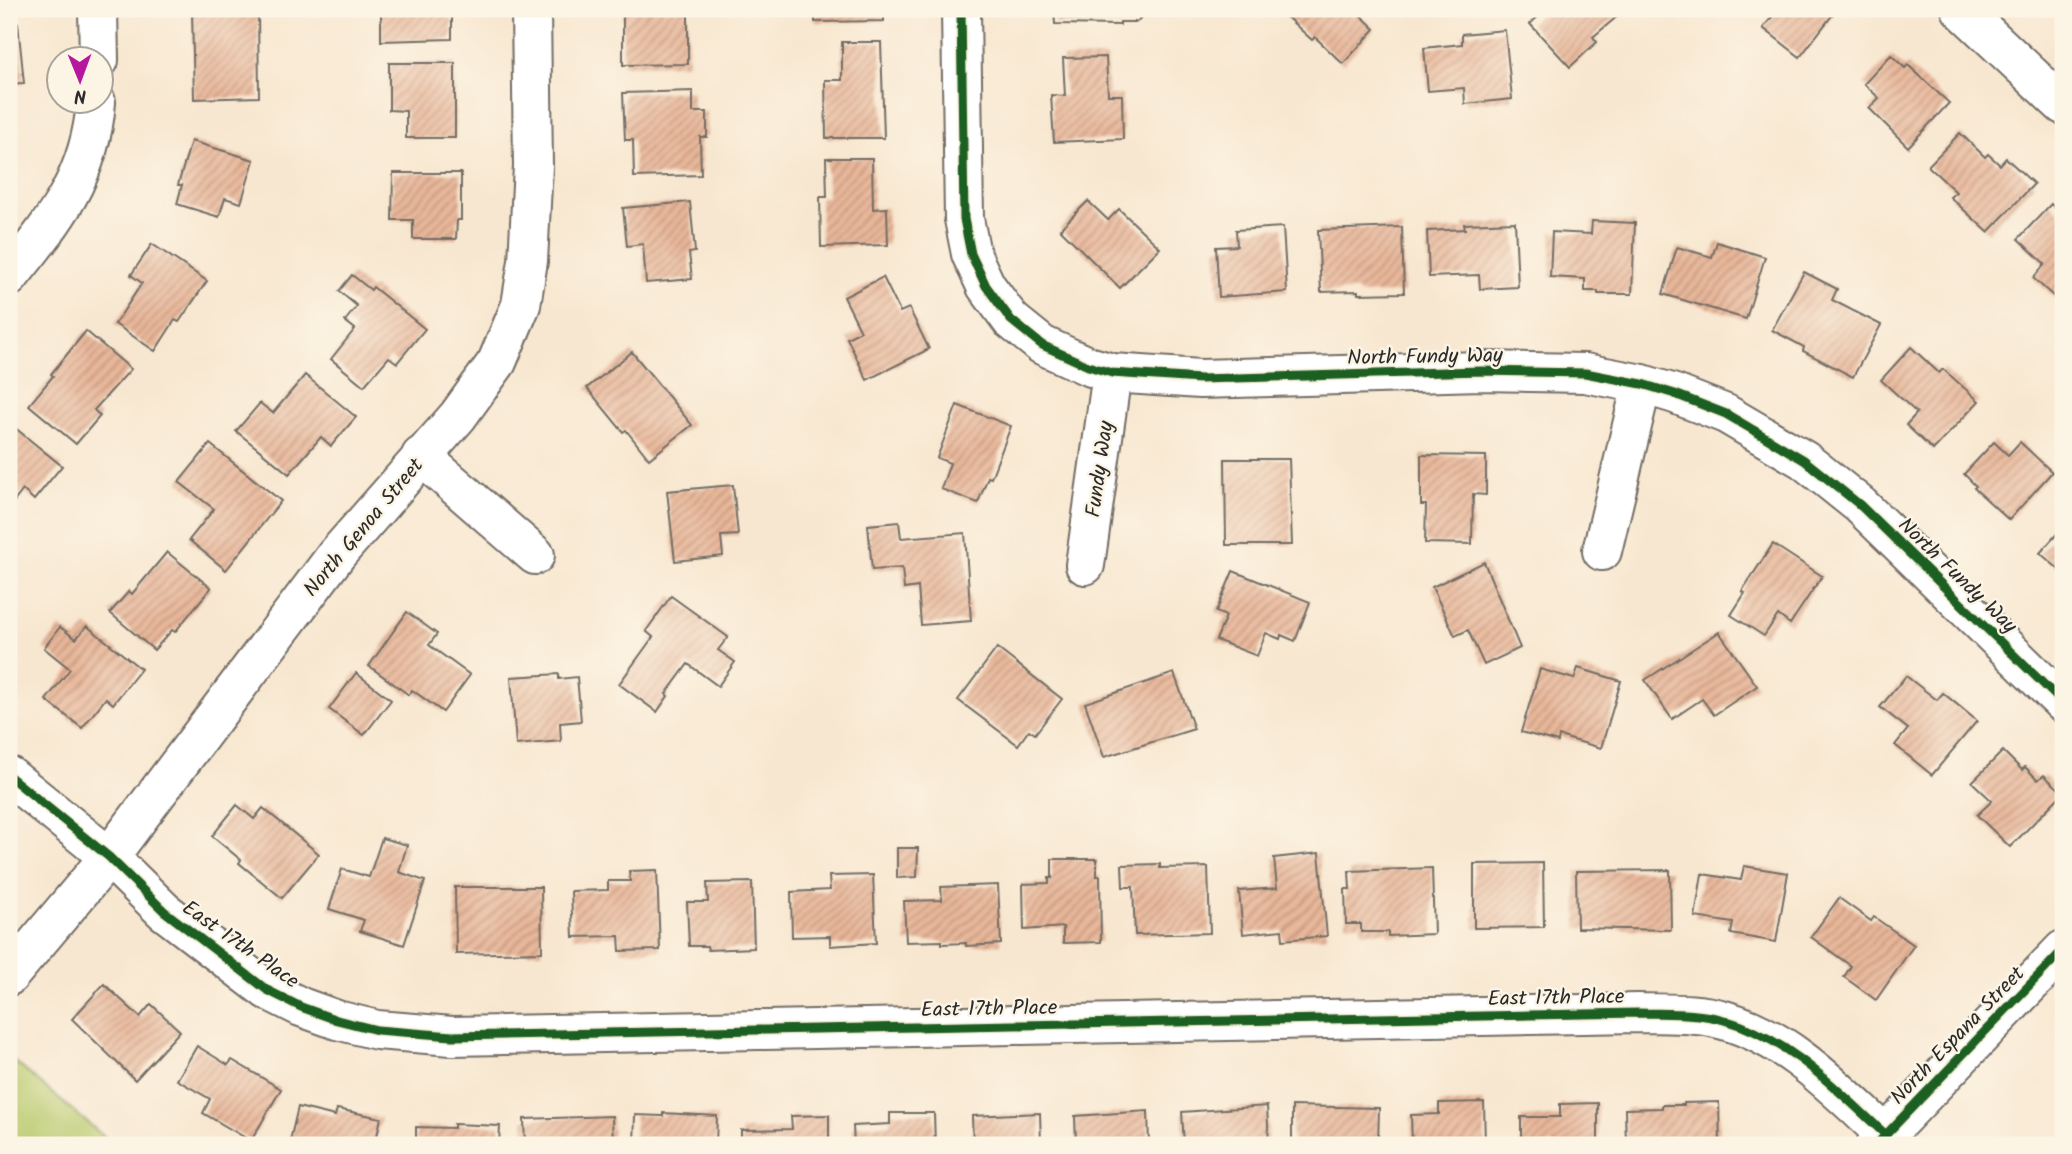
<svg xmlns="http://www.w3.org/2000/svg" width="2072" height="1154" font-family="Kalam,sans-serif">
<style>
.green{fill:#b7c96c;stroke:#717a4c;stroke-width:2}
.building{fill:url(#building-hatch)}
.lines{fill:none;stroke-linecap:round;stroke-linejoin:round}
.minor-casing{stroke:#736d65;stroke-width:42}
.minor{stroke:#fff;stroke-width:38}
.cycleway-casing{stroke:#fcf5e5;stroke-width:13}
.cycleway{stroke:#1b5e20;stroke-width:9}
.labels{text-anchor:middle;stroke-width:5;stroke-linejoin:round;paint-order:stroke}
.street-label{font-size:21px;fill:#2b2b2b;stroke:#fcf5e5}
</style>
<defs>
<pattern id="building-hatch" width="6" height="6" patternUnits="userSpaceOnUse" patternTransform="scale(1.75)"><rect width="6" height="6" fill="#e9b79a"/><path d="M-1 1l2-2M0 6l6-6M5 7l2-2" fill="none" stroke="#bd957e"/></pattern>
</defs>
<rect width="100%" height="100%" fill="#fcf5e5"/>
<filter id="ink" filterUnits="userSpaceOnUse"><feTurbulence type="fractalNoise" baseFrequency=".0143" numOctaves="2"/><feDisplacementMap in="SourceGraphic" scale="14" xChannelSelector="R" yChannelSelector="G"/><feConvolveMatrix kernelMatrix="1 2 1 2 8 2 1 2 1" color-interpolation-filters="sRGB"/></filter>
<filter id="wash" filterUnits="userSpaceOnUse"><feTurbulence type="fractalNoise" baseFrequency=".00686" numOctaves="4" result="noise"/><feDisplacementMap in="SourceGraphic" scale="28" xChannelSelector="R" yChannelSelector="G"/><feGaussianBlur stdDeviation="1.57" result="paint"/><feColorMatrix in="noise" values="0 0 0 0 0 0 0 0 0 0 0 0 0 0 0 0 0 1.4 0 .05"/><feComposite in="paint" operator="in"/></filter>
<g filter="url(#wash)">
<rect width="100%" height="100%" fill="#f8e7d0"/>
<path class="green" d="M9,1057l105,88h-105z"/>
<g id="blocks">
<g class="building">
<path d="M258,9l1,88 -65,2 -2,-89z"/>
<path d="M381,9h71v30l-71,2z"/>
<path d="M623,9h65v55l-65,1z"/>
<path d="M815,9h69v12l-69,1z"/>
<path d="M1054,9h88v7l-5,6h-17v3l-65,-1z"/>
<path d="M1278,9h76l21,20 -32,35 -28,-27 -3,3z"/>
<path d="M1546,9h80l-33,28 4,5 -27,25 -40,-43z"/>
<path d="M1772,9h65l-37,48 -37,-29 13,-16z"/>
<path d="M18,23l6,60 -15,1v-60z"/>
<path d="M1505,30l7,69 -47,5 -1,-16 -36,3 -4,-43 38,-4v-10z"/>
<path d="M842,42h39l3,96h-58l-1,-58h17z"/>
<path d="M1891,55l14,13 3,-3 41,38 -41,44 -39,-39 10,-10 -15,-14z"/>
<path d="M1106,57l2,38h14l1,44 -69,3 -3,-47 14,1 -2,-38z"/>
<path d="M389,63h66v75h-49v-27l-17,-1z"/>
<path d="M693,91v21h14v25h-7l1,38 -67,2 -1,-37h-8l-2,-47z"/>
<path d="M1960,133l25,24 3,-3 12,11 6,-7 28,26 -46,48 -38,-35 6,-5 -28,-26z"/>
<path d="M191,141l63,19 -13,43 -16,-5 -6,19 -42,-13 5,-19h-4z"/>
<path d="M826,158h46l1,51 14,-1 1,37 -67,2 -1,-50h7z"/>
<path d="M393,173h68v47h-4l-1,19h-43v-19h-21z"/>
<path d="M1088,201l20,19 11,-11 41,39 -40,40 -60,-59z"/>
<path d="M690,202l5,50 -6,1 3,26 -46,4 -3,-39 -16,2 -4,-38z"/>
<path d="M2051,204l12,12v89l-30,-27 12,-14 -27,-25z"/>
<path d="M1592,221l43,2 -3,71h-34v-3h-13v-12l-35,-2 2,-45 39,2z"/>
<path d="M1515,222l3,65 -38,2 -1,-14 -50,2 -2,-46 38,-2 -1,-5z"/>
<path d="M1283,227l4,65 -68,5 -3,-50 21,-1 -1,-16z"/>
<path d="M1402,227l2,66 -46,1v-3l-37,1 -3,-62z"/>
<path d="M1717,242l48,15 -19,62 -83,-25 14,-47 35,10z"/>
<path d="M152,244l55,37 -28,41 -4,-2 -20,31 -40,-27 27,-41 -11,-8z"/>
<path d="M1804,272l33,17 -5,11 49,25 -28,52 -50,-26 1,-4 -32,-17z"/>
<path d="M352,275l19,15 2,-3 52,42 -28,34 -8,-6 -25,29 -33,-27 24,-30 -10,-8 12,-15 -18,-15z"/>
<path d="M883,277l17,35 9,-4 20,41 -62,31 -20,-42 14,-7 -17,-34z"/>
<path d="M86,331l45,38 -37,41 6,6 -24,28 -47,-39 24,-29 -2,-2z"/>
<path d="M1911,347l28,26 4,-4 36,32 -46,49 -27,-25 11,-12 -36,-33z"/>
<path d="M632,352l60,73 -43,34 -23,-29 -3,2 -36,-44z"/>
<path d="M305,375l51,42 -25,29 -10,-9 -32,37 -53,-43 24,-28 13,10z"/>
<path d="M957,405l54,21 -20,52 -3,-1 -10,26 -37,-14 9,-26 -13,-5z"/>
<path d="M9,423l53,43 -28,34 -11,-10 -14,18z"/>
<path d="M1994,442l14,13 12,-13 32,30 -43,48 -35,-32 2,-2 -12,-12z"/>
<path d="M210,444l71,57 -55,69 -37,-30 25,-31 -35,-27z"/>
<path d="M1421,455l65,1v39l-13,-1 -1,50 -47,-1 1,-38h-5z"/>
<path d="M1225,459h64l3,86h-66z"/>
<path d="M733,485l5,50 -17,1 2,20 -48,5 -8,-70z"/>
<path d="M899,522l2,16 64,-5 6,88 -50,4 -3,-38 -14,2 -2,-21 -30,2 -4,-45z"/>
<path d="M2063,527v46l-23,-20z"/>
<path d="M1773,544l49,32 -32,48 -12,-9 -14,21 -33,-21 14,-22 -3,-2z"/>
<path d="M167,552l44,36 -36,44 -3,-2 -18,20 -44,-37 19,-22 3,3z"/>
<path d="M1484,562l36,86 -36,17 -16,-35 -13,6 -23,-49z"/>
<path d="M1233,571l77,31 -15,39 -14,-6 -1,4 -14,-6 -9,23 -41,-16 10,-24 -10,-4z"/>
<path d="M671,596l57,41 -10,13 17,12 -17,24 -30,-22 -22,30 2,2 -11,16 -38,-28 34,-47 -7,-6z"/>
<path d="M407,612l30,22 -8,11 41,30 -27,37 -31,-22 -3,5 -40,-29z"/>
<path d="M87,626l54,43 -28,35 -7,-6 -24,30 -36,-28 24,-31 -26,-21 16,-21 16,12z"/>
<path d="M1719,632l38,54 -43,29 -12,-16 -30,20 -27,-39z"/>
<path d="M997,648l65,51 -27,35 -6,-4 -11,15 -60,-45z"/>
<path d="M1578,668l43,13 -20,67 -42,-12 -1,6 -37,-10 19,-63 34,10z"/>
<path d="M356,673l35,27 -27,35 -35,-26z"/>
<path d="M1174,673l20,56 -90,28 -19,-54z"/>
<path d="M559,674v5l18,-2 4,44 -21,2 1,18 -45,4 -5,-68z"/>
<path d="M1906,676l31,24 6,-7 34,28 -45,54 -37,-30 13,-16 -28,-22z"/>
<path d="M2003,751l19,19 3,-3 13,13 6,-5 19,18 -53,54 -33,-32 15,-14 -20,-19z"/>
<path d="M237,805l17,14 9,-11 56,46 -37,44 -43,-35 2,-3 -29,-24z"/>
<path d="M382,838l25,7 -8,27 26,9 -21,64 -44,-14 4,-11 -35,-11 13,-40 27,8z"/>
<path d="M897,848h21l-1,29 -20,1z"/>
<path d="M1319,853l8,83 -44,4 -1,-10 -39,4 -4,-43 38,-3 -3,-30z"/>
<path d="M1052,859h45v17h3l1,66 -38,1v-16l-39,3 -1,-46 26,-1v-5h3z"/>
<path d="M1543,863l1,64 -70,1v-64z"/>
<path d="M1160,864v4l48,-1 2,66 -75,2 -2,-48h-10l-1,-22z"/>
<path d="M1744,866l44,7 -12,69 -45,-8 2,-11 -38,-6 7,-43 39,6z"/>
<path d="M1432,868l2,66 -46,2v-4h-27v-8h-15l-1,-35h5l-1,-18z"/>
<path d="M657,870l3,80 -40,1 -1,-15 -46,1 -2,-46 37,-1v-9h22l-1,-10z"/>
<path d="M1670,870l1,60 -94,-2 -1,-57z"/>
<path d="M873,875l3,68 -46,3v-10l-38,1 -1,-45 39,-2 -1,-14z"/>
<path d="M752,882l2,66 -46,2 -1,-4h-18l-2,-44h21l-1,-19z"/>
<path d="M998,885l3,59 -35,2v-3l-24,1v-3l-36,1 -2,-41 38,-1 -1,-13z"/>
<path d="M455,887h86l1,65 -86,2z"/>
<path d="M1839,898l32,23 3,-4 40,28 -38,55 -32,-23 7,-11 -40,-29z"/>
<path d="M104,984l36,33 11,-13 29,27 -45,49 -63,-61z"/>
<path d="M197,1046l31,19 4,-5 49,29 -30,52 -48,-28 7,-14 -33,-19z"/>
<path d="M1484,1102l1,43h-73l-1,-30 28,-1v-11z"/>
<path d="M1719,1102l1,43h-94l-1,-36 37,-1v-3h22v-2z"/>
<path d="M1598,1103v42h-77v-28h39v-13z"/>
<path d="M1267,1106l2,39h-85l-2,-33z"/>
<path d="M1292,1106l87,2 -1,37h-86z"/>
<path d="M298,1107l37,9 2,-7 44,9 -6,27h-86z"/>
<path d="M1148,1111l1,34h-73l-1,-29z"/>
<path d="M663,1113l54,3 -1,29h-82l1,-30 28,1z"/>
<path d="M890,1113h44l1,32h-81l-1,-19 37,-2z"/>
<path d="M1040,1113l1,32h-68l-1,-29z"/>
<path d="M829,1115v30h-88v-15l51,-1 -1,-13z"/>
<path d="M612,1116l1,29h-88l-1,-26z"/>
<path d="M454,1124l46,2 -1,19h-83v-18l38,1z"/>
</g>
</g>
</g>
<g filter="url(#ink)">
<use href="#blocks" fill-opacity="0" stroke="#736d65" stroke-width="2"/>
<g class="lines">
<g class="minor-casing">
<g id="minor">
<path d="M98,9l1,51"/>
<path d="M961,9l3,210 7,35 15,32 25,34 31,25 46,21 24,7 88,6 281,-8 104,2 57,11 33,10 51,20 78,46 56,45 203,198"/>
<path d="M1961,9l102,96"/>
<path d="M9,277c46,-57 81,-99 87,-175"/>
<path d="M421,456l114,99"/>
<path d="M1602,551l40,-167"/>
<path d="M1085,565l27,-192"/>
<path d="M9,776l100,81 55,54 103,79 34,17 36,13 40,10 75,6 1186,-23c28,1 59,-1 86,7 65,18 114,71 162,115"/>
<path d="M9,976l100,-119 228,-303 121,-138 39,-54 24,-57 7,-44 5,-95 -2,-157"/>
<path d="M1876,1145l187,-195"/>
</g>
</g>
<use href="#minor" class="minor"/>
<g class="cycleway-casing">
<g id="cycleway">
<path d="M961,9l3,210 7,35 15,32 25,34 31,25 46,21 24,7 88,6 281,-8 104,2 57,11 33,10 51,20 78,46 56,45 203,198"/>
<path d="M9,776l100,81 55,54 103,79 34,17 36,13 40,10 75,6 1186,-23c28,1 59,-1 86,7 65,18 114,71 162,115"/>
<path d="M1876,1145l187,-195"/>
</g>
</g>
<use href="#cycleway" class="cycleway"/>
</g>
</g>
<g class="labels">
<g class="street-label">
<text transform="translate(1425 356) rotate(-1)" y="7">North Fundy Way</text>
<text transform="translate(1099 469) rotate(-82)" y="7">Fundy Way</text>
<text transform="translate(363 527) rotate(-50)" y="7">North Genoa Street</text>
<text transform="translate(1958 575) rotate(44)" y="7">North Fundy Way</text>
<text transform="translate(241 944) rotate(35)" y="7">East 17th Place</text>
<text transform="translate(1556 997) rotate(-1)" y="7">East 17th Place</text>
<text transform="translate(989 1008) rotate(-1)" y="7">East 17th Place</text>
<text transform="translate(1957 1035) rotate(-46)" y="7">North Espana Street</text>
</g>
</g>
<rect width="2072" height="1154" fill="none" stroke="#fcf5e5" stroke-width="35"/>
<g transform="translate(80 80) rotate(179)"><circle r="33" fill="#fcf5e5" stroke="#a8a49b" stroke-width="2"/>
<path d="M0-5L12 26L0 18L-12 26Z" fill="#b5179e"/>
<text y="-10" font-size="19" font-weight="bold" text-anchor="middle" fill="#2b2b2b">N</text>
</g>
</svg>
